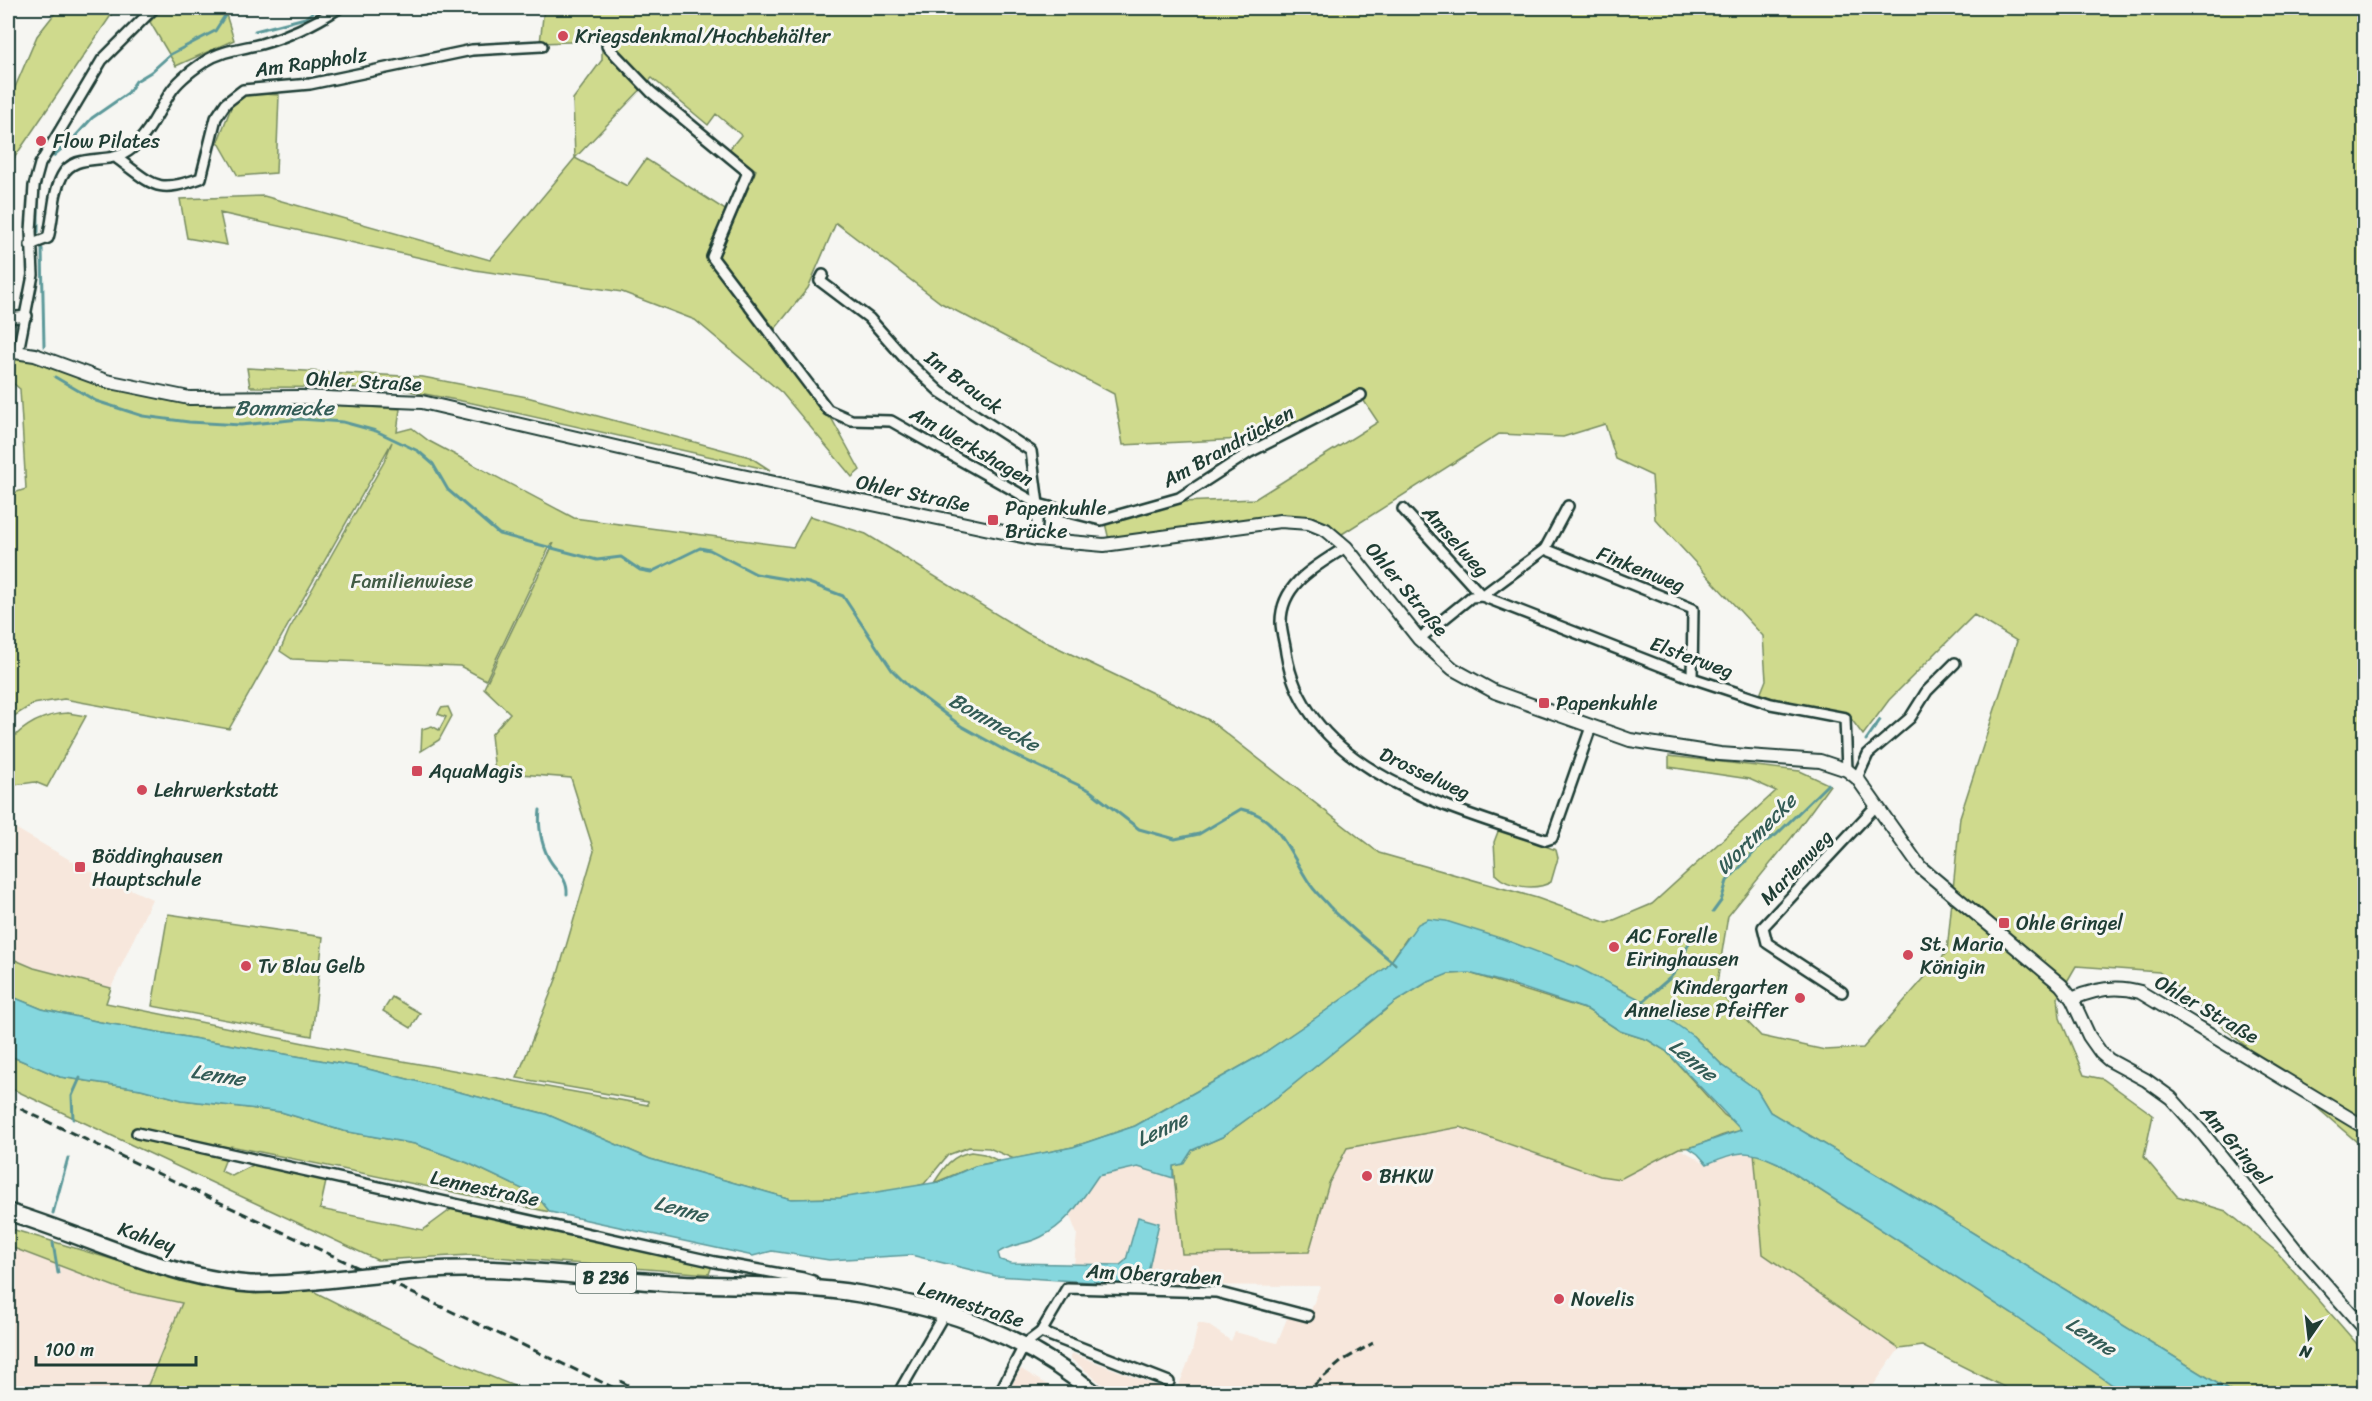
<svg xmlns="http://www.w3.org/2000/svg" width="2372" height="1401" font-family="Sriracha,sans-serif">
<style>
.built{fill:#f7e7dc}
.green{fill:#cfda8d;stroke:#778c60;stroke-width:1.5}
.water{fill:#85d7de;stroke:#5c999a;stroke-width:1.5}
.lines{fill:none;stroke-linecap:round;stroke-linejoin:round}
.stream{stroke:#5c999a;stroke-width:3}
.minor-casing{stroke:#1f3d34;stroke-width:14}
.tertiary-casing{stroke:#1f3d34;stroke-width:16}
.primary-casing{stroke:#1f3d34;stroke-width:20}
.minor{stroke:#f6f6f2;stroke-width:9}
.tertiary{stroke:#f6f6f2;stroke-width:12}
.primary{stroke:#f6f6f2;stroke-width:15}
.rail{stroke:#1f3d34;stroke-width:3;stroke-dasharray:9 4.5;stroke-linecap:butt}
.primary-bridge-casing{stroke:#1f3d34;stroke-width:20;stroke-linecap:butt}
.primary-bridge{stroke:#f6f6f2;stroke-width:15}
.poi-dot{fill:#d1495b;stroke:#f6f6f2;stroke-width:2}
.labels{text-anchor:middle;stroke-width:6;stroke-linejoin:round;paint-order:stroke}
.shield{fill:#f6f6f2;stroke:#60746d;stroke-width:1.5}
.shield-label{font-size:18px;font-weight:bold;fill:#1f3d34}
.poi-label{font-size:20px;fill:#1f3d34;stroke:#f6f6f2;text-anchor:start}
.street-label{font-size:20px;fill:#1f3d34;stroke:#f6f6f2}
.park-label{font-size:20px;fill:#425c46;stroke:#f6f6f2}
.water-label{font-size:21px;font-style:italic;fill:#335c56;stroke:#f6f6f2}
</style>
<rect width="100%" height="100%" fill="#f6f6f2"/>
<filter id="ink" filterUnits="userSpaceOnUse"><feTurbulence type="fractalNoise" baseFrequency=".0167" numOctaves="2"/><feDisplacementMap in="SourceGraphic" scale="12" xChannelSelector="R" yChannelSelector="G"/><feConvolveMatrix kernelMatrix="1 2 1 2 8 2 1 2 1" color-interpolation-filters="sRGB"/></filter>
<g filter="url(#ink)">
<g class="built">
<path d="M8,824l76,44 68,31 -41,89 -77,-20 -26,-11z"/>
<path d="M1460,1127l140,49 19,3 60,-31 28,16 20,-8 27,-4 9,102 136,95 -31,44h-692l16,-41 6,-29 10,2 23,16 4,-9 42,11 11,-27 19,5 13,-35 -184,-1 11,-8 12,-54 -20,-6 -13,43 -6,5h-46l3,-31 -7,-18 28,-40 40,-9 35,11 10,76 125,-2 21,-69 18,-35z"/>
<path d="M8,1246l118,45 56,12 -34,83 -14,7 -126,1z"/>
<path d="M1071,1353l105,40h-63l-43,-35z"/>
<path d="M1021,1369l23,14 22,10h-59z"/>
</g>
<g class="green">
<path d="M59,8h57l-108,159v-77l5,2 24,-56z"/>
<path d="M162,8h62l10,32 -58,26 -26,-44z"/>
<path d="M544,8h1820v1140l-205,-176 -83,-6 -18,31 2,21 24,57 19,4 50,36 -9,42 33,39 49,15 51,41 87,100v41h-131l-307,-189 -156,-92 -13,-22 -35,-25 -29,-29 -286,-98 -20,29 -70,50 -56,38 -126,71 -62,21 -59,12 -25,-11 -20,-1 -21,8 -24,29 -21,6 -63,8 -49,1 -141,-40 -104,-45 -186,-47 -260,-45 -58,-13 -34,-14v-38l26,11 77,20 -5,15 213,43 329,59v-4l-131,-23 40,-101 37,-126 -23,-73 -76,-6 -4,-37 19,-22 -26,-25 70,-145 -4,3 -64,134 -26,-14 -168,-7 -12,-8 9,-21 95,-168 8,-20 -163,287 -165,-30 -31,5 -25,16v-225l18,-6 -6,-100 -12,-10v-18l27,-6 128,40 237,14 -3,23 15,-4 17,13 145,77 219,29 17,-31 56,18 161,99 182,87 170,133 158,45 70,25 45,-19 124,-113 -27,-12 -80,-12v-11l131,15 30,14 -38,52 -64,79 -12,73 45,47 64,14 38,-2 84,-96 13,-135 57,-176 -43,-26 -85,85 -26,35 -14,-19 -89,-21 6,-15 -3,-44 -108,-117 -3,-43 -36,-17 -11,-35 -42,13 -64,-3 -157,100 -15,-10 -18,-6 -200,22 -4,-17 76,-21 74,-3 123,-77 -20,-30 -95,46 -140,7 -9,-51 -173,-91 -105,-80 -28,65 -33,41 -56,-73 37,-86 -28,-19 13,-16 -25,-21 -8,11 -56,-47 -77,80 52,28 19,-27 81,52 -20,43 2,6 120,154 31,56 -8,7 -70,-84 -87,-73 -73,-28 -147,-22 -255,-57 7,32 -40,-7 -7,-39 84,-3 226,64 85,-102 -2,-59 29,-39v-19l-62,2z"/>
<path d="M249,93l30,2 -3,78 -38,3 -20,-35 14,-36z"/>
<path d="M247,368l176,9 104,20 223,60 20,13 -298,-67 -79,-15 -143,-1z"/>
<path d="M448,707l4,9 -13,24 -18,11 1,-22 10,-3 7,4 7,-13 -8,-3 3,-6z"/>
<path d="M68,713l18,3 -39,71 -12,-5 -27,4v-43c16,-18 35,-29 60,-30z"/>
<path d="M1499,829l57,21 2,8 -7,24c-15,9 -43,5 -55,-7l-2,-33z"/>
<path d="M168,914l155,23 -11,99 -160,-30z"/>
<path d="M1469,973l119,37 32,21 28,9 18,11 58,64 14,9 3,7c-22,1 -40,18 -62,17l-59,31 -20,-3 -140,-49 -113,21 -18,35 -20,69 -127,2 -9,-88 9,-2 10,-14 30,-13 62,-45 111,-90 31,-19 21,-9z"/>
<path d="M392,997l28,16 -9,15 -28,-17z"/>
<path d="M8,1055l52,22 81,12 42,11 98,12 62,19 72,13 53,19 69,33 13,16 -319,-66 -10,25 11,5 23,-12 72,13 -7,32 103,21 34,-25 256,58 -4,11 -238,-19 -94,5 -369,-173z"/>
<path d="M971,1152l13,2 15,7 -24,5 -41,17c10,-16 18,-28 37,-31z"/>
<path d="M1754,1152l24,11 234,151 112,79h-108l-94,-47 -23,3 -136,-95z"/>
<path d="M8,1228l183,55 64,11 52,-6 138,70 86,35h-397l14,-8 34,-82 -56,-12 -118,-45z"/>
</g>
<path class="water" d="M1428,919l18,2 57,18 74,28 66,34 50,35 29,29 35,25 13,22 156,92 307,189h-109l-112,-79 -234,-151c-32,-15 -39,-12 -71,1l-9,-10 -9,-6 52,-18 -75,-79 -18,-11 -28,-9 -32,-21 -74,-25 -45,-12 -21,1 -22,9 -31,19 -111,90 -62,45 -30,13 -9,14 -10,2v12l-35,-11 -40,9c-16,23 -30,48 -57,61 -13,7 -31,7 -43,16l2,7 11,3 109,2 6,-5 12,-43 21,6 -12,54 -11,8 -140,-9 -85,-21 -82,5 -57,-9 -19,5 -203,-44 -13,-16 -69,-33 -53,-19 -72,-13 -62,-19 -99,-12 -41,-11 -81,-12 -52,-22v-60l34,14 58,13 260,45 186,47 104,45 141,40 49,-1 99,-16 36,-16 98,-19 62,-21 126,-71 56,-38 70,-50 31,-43z"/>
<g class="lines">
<g class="stream">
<path d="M255,31l50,-13 14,-10"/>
<path d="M53,156l20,-17 19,-21 36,-25 8,-12 15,-9 20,-18 44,-23 11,-17 -1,-6"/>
<path d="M38,232v-37"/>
<path d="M42,249l2,97"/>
<path d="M55,377l41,24 47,15 46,6 52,3 59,-6 43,3 33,9 42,20 15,13 15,26 51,44 98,26 24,-3 19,13 11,2 49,-24 10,2 46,24 53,9 34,13 49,74 16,16 53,40 45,25 83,39 50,39 36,10 24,-5 42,-25c37,6 49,45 67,72 5,9 14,17 21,25 20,21 43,39 66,58"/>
<path d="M1866,740l14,-20"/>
<path d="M540,810c-2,15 1,33 8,47 7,14 20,20 19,37"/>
<path d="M1713,912l8,-11 6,-20 36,-38 13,-8 52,-51"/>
<path d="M1641,1003l29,-25 8,-10 11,-25"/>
<path d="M73,1119l-1,-23 8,-18"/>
<path d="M53,1213l15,-55"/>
<path d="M53,1243l5,30"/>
</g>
<g class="minor-casing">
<g id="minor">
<path d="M607,46l44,46 97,80 -36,85 116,153 23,10 40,1 147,83 63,16 78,-22 71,-46 111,-57"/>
<path d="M118,159c37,27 38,35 83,19l15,-60 10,-15 17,-13 67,-6 162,-34 70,-4"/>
<path d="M30,245l18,-7c6,-20 4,-43 14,-62 13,-26 48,-9 69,-27 18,-15 27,-37 39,-56 8,-13 22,-23 34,-31 18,-12 37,-13 57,-18 29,-8 53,-20 78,-36"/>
<path d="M823,275l-3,6 49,37 38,43 33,31 91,59 7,53 -2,35"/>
<path d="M8,318l19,-2"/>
<path d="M18,352l15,-77 -2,-44 3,-45 6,-22 62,-104 52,-52"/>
<path d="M1403,509l79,87 210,82 79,26 74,14 2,52"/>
<path d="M1346,547c-28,18 -65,36 -65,75 0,10 4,21 5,31 19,118 165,155 260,187l6,-2 39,-111"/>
<path d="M1545,549l148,60 -1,69"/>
<path d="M1419,639l52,-42 11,-1 63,-47 23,-43"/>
<path d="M1857,778l11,-24 42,-36 17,-27 28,-28"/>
<path d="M1842,992l-75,-49 -4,-16 113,-121"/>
<path d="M137,1133l578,129 88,16 10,3 5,7"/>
<path d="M1041,1332l128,50"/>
<path d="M898,1394l46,-80"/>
<path d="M999,1394l26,-50 16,-12 26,-44 149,4 92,24"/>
</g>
</g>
<g class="tertiary-casing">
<g id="tertiary">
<path d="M8,351l27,4 71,26 83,17 113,-1 120,5 292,68 322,69 68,6 176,-24 29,2 17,7 20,17 73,92 34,30 42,23 135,48 90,14 100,7 27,9 10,8 63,89 141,118 11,14 17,37 12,17 8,7 37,20 25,18 34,38 99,124 60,68"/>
<path d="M2072,999c22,-10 45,-14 68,-7l224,135"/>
</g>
</g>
<g class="primary-casing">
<g id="primary">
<path d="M8,1212c76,23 151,62 231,71 26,3 51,0 77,-2"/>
<path d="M394,1273c90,-11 173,3 263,9 67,5 137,1 203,12 90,15 165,41 235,100"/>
</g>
</g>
<use href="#minor" class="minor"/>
<use href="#tertiary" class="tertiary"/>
<use href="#primary" class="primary"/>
<g class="rail">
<path d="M8,1103l619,291"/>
<path d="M620,1381l25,13"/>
<path d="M1304,1394l38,-33 31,-18"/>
</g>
<g class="primary-bridge-casing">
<path id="primary-bridge" d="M316,1281l78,-8"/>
</g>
<use href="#primary-bridge" class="primary-bridge"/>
</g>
</g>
<g class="poi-dot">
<circle cx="563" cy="36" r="6"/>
<circle cx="41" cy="141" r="6"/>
<rect x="987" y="514" width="12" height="12" rx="3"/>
<rect x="1538" y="697" width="12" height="12" rx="3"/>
<rect x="411" y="765" width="12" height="12" rx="3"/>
<circle cx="142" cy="790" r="6"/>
<rect x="74" y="861" width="12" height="12" rx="3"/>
<rect x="1998" y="917" width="12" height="12" rx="3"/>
<circle cx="1614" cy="947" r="6"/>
<circle cx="1908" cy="955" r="6"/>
<circle cx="246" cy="966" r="6"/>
<circle cx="1800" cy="998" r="6"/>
<circle cx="1367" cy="1176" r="6"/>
<circle cx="1559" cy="1299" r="6"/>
</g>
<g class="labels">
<rect class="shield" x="576" y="1263" width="60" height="30" rx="4.5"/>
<g class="shield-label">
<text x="606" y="1284">B 236</text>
</g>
<g class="poi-label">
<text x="575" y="43">Kriegsdenkmal/Hochbehälter</text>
<text x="53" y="148">Flow Pilates</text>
<text x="1005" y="515">Papenkuhle<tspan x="1005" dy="23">Brücke</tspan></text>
<text x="1556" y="710">Papenkuhle</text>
<text x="429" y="778">AquaMagis</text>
<text x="154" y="797">Lehrwerkstatt</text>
<text x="92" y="863">Böddinghausen<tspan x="92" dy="23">Hauptschule</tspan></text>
<text x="2016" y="930">Ohle Gringel</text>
<text x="1626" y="943">AC Forelle<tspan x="1626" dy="23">Eiringhausen</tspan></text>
<text x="1920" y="951">St. Maria<tspan x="1920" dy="23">Königin</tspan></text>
<text x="258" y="973">Tv Blau Gelb</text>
<text x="1788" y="994" text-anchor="end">Kindergarten<tspan x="1788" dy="23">Anneliese Pfeiffer</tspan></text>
<text x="1379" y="1183">BHKW</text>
<text x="1571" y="1306">Novelis</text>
</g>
<g class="street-label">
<text transform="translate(311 62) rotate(-8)" y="7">Am Rappholz</text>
<text transform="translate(364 381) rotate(3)" y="7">Ohler Straße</text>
<text transform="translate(964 382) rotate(37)" y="7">Im Brauck</text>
<text transform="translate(972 446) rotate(30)" y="7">Am Werkshagen</text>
<text transform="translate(1228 446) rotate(-29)" y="7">Am Brandrücken</text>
<text transform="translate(913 493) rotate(12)" y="7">Ohler Straße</text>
<text transform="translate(1456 541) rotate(48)" y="7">Amselweg</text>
<text transform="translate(1641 569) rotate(22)" y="7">Finkenweg</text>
<text transform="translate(1407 589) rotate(50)" y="7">Ohler Straße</text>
<text transform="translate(1692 657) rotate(20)" y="7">Elsterweg</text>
<text transform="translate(1425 773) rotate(25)" y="7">Drosselweg</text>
<text transform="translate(1796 867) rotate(-46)" y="7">Marienweg</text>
<text transform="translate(2207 1009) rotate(30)" y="7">Ohler Straße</text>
<text transform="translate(2236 1145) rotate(50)" y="7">Am Gringel</text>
<text transform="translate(485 1188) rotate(12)" y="7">Lennestraße</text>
<text transform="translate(147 1237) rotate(19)" y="7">Kahley</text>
<text transform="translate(1154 1274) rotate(3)" y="7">Am Obergraben</text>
<text transform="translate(971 1304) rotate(18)" y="7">Lennestraße</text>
</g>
<g class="park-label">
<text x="412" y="588">Familienwiese</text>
</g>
<g class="water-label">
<text x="284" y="415">Bommecke</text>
<text transform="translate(994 722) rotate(29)" y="7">Bommecke</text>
<text transform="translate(1756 834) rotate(-45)" y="7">Wortmecke</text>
<text transform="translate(1693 1060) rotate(39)" y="7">Lenne</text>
<text transform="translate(218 1075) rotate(9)" y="7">Lenne</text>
<text transform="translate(1162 1129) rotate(-25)" y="7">Lenne</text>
<text transform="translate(681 1209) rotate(15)" y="7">Lenne</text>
<text transform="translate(2091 1336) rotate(33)" y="7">Lenne</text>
</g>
</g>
<rect width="2372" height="1401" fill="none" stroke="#f6f6f2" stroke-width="30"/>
<rect x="15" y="15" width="2342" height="1371" fill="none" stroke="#1f3d34" stroke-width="2" filter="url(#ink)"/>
<g transform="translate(2309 1338) rotate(194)" stroke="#f6f6f2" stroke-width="4.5" paint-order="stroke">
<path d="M0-4.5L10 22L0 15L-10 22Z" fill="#1f3d34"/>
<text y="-9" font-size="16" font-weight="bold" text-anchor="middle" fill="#1f3d34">N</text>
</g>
<path d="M36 1356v9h160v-9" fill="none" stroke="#1f3d34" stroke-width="3"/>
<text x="45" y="1356" font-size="18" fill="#1f3d34" stroke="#f6f6f2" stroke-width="4.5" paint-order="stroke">100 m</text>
</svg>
